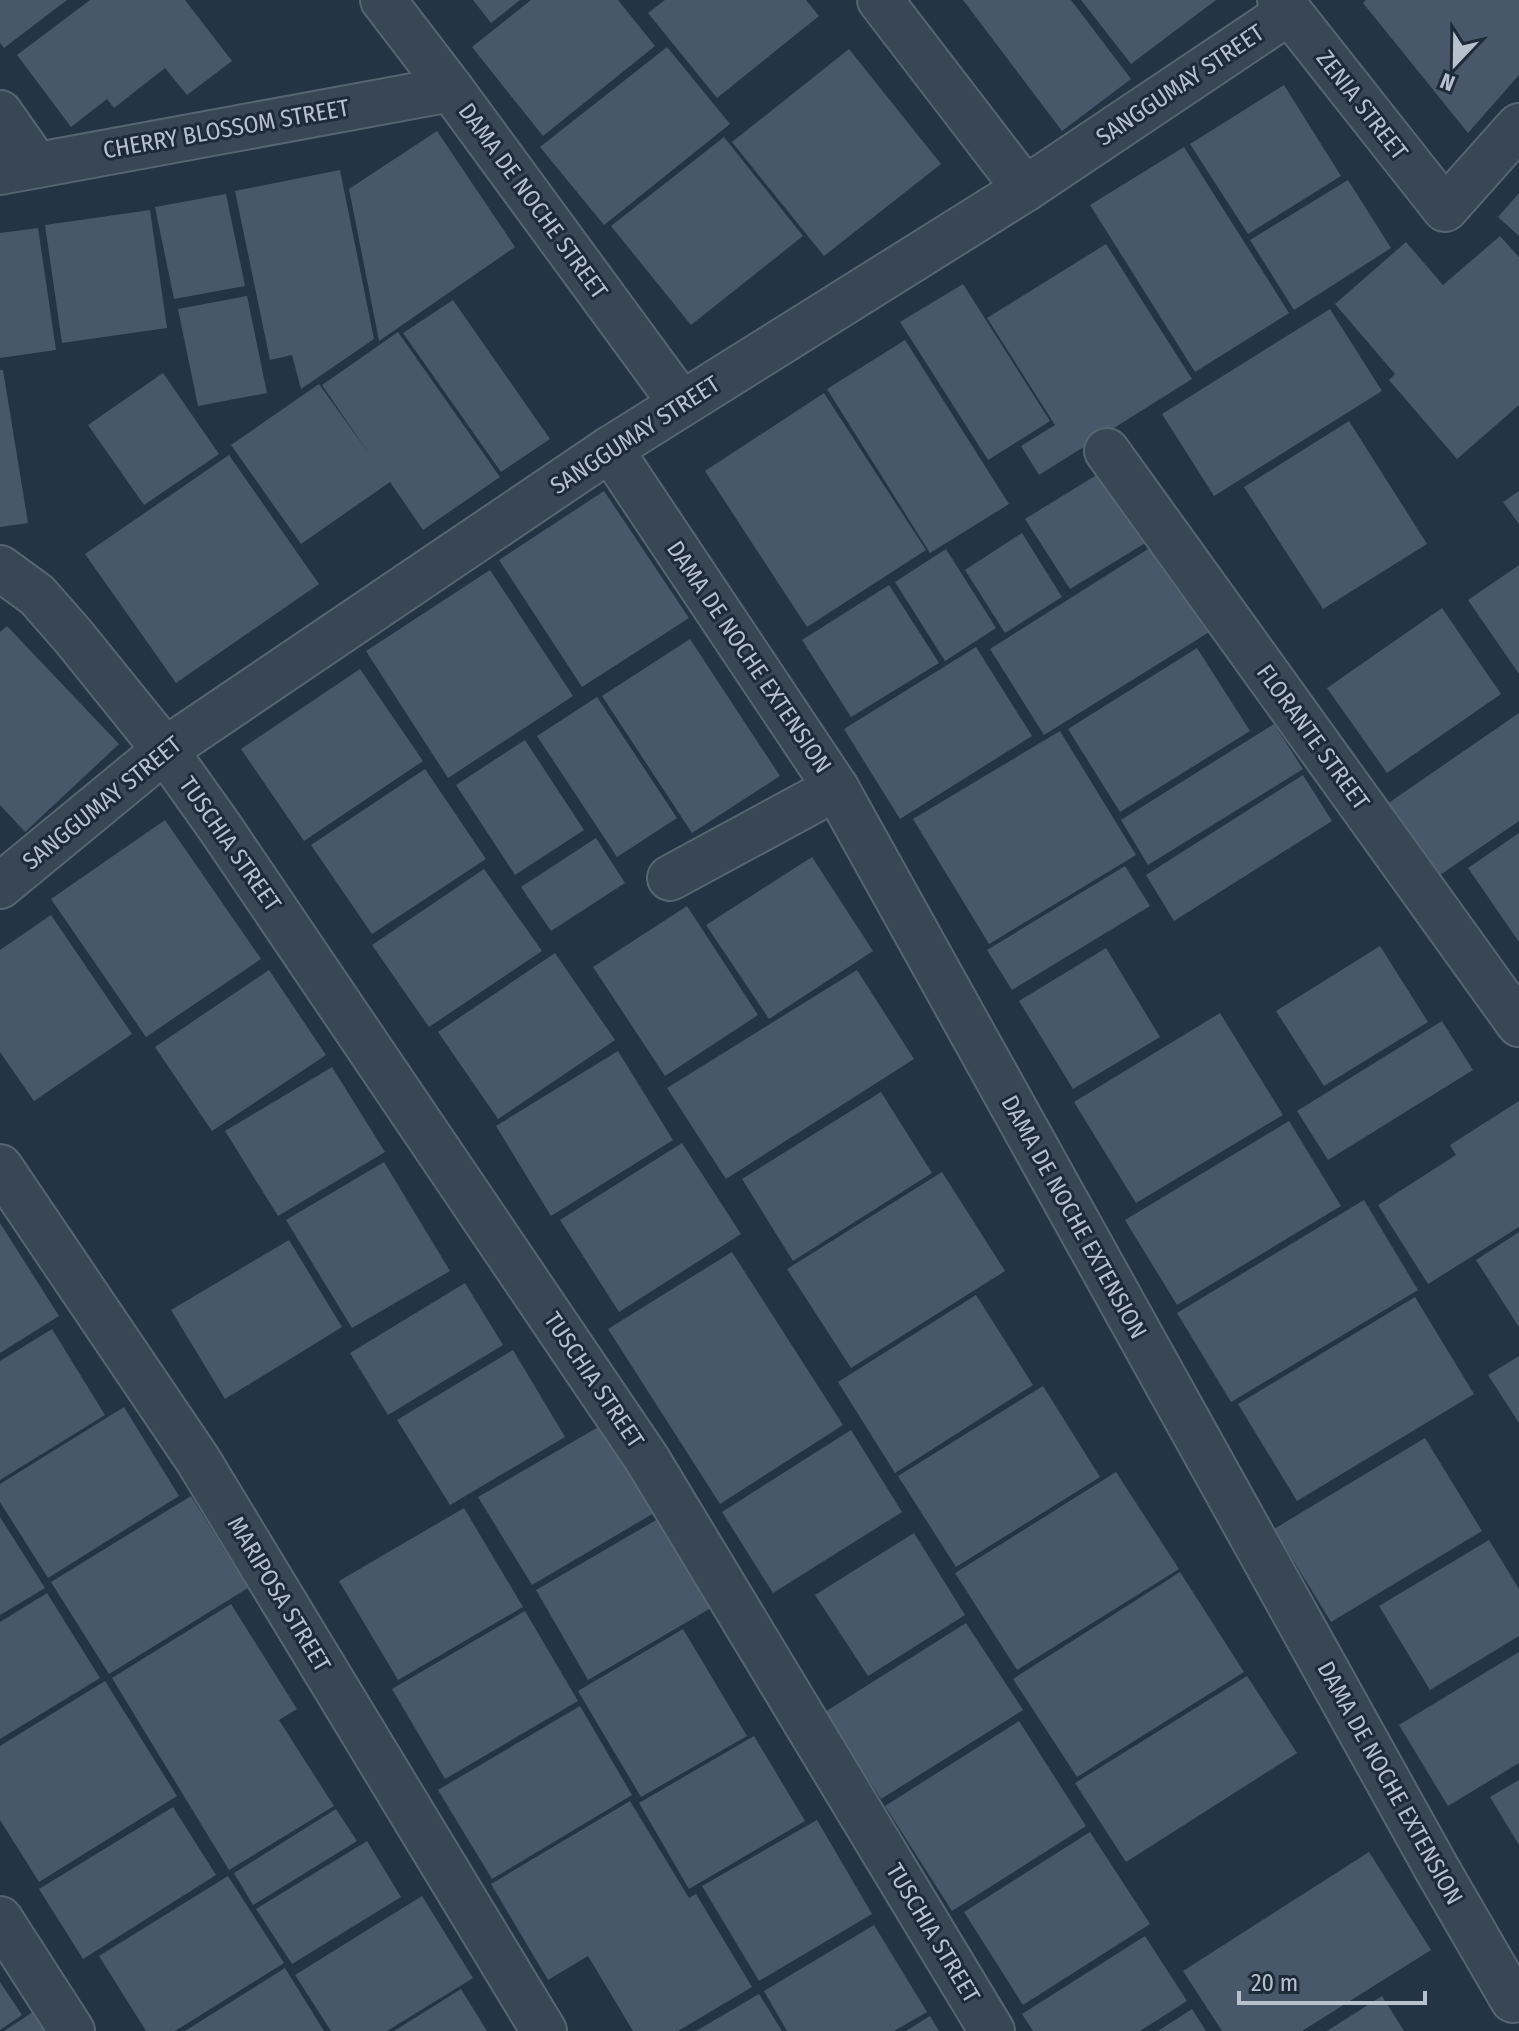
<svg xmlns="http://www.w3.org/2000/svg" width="1519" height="2031" font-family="'Fira Sans Condensed',sans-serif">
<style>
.building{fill:#48586a}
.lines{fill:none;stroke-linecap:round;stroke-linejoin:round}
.minor-casing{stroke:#576471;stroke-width:48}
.minor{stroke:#394653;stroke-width:44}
.labels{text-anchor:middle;stroke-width:6;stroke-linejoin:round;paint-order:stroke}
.street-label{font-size:24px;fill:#b6c1cd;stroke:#1d2b39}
</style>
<rect width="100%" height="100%" fill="#243444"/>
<g class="building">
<path d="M0,0h67l-63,48 -4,-5z"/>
<path d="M90,0h95l47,61 -45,34 -22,-27 -51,40 -7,-9 -36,28 -54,-72z"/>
<path d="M473,0h47l-29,23z"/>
<path d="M531,0h87l37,46 -112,90 -71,-89z"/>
<path d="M665,0h141l13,16 -102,82 -69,-85z"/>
<path d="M963,0h108l60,79 -69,52z"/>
<path d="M1081,0h135l-85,64z"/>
<path d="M1366,0h153v75l-51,58 -105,-130z"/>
<path d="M667,47l63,77 -126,101 -64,-78z"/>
<path d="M849,49l92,115 -117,92 -92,-114z"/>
<path d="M1284,85l57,91 -93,58 -58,-90z"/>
<path d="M437,131l78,116 -136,94 -30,-152z"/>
<path d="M724,137l79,99 -112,89 -80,-99z"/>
<path d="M1184,147l105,166 -94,59 -105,-167z"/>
<path d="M340,170l34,169 -73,50 -9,-34 -22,5 -35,-169z"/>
<path d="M1348,180l43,68 -97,62 -44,-70z"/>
<path d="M1519,193v43l-21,-19z"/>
<path d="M226,194l19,92 -71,13 -19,-92z"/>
<path d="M150,210l17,118 -105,15 -17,-118z"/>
<path d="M38,228l18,122 -56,8v-125z"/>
<path d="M1500,236l19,21v148l-62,54 -68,-79 6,-6 -60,-70 71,-62 37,43z"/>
<path d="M1106,244l86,135 -153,96 -18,-29 34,-21 -68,-107z"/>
<path d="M963,284l87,137 -62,39 -88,-138z"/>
<path d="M247,296l20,97 -69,13 -20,-97z"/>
<path d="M453,300l97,139 -49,33 -98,-139z"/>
<path d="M1330,309l52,82 -168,105 -52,-82z"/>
<path d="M398,332l102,145 -77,53 -33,-48 -89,62 -70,-99 88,-61 51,71 -48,-70z"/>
<path d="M905,340l104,164 -79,49 -103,-164z"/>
<path d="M0,370h3l25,153 -28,4z"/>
<path d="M163,373l56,81 -75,51 -56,-80z"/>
<path d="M824,393l102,157 -119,77 -102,-156z"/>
<path d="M1349,421l78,123 -104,65 -79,-122z"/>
<path d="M229,455l90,129 -143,99 -91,-129z"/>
<path d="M1103,471l44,71 -77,47 -45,-70z"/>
<path d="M604,491l85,127 -107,69 -83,-127z"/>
<path d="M1519,491v33l-16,-22z"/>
<path d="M1022,533l40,64 -57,36 -40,-63z"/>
<path d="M1156,544l55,87 -167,104 -54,-86z"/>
<path d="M946,549l50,79 -51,33 -50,-79z"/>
<path d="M1519,565v109l-51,-74z"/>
<path d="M490,570l83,126 -125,82 -82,-127z"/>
<path d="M889,585l50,78 -88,54 -49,-77z"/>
<path d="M1442,608l59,86 -114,79 -60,-85z"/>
<path d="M7,626l112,118 -94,88 -25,-27v-173z"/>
<path d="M690,639l90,137 -88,57 -90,-137z"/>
<path d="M976,647l56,89 -132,83 -56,-90z"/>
<path d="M1197,648l53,83 -130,81 -52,-83z"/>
<path d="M360,669l63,92 -119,80 -63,-92z"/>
<path d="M597,697l80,121 -60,39 -80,-121z"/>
<path d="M1519,713v108l-82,56 -50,-73z"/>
<path d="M1274,724l29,45 -155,96 -27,-45z"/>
<path d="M1060,731l76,124 -147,89 -76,-125z"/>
<path d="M525,740l59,90 -69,45 -59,-90z"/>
<path d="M425,769l61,90 -114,75 -61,-89z"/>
<path d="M1303,775l29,46 -158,100 -28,-46z"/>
<path d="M165,820l96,139 -115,78 -95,-138z"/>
<path d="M1519,833v109l-51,-74z"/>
<path d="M596,838l29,45 -74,48 -30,-44z"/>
<path d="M812,857l61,94 -104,68 -63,-94z"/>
<path d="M1125,866l25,40 -138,84 -25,-40z"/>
<path d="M484,869l58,82 -113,76 -57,-82z"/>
<path d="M687,906l71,109 -93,61 -72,-109z"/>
<path d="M51,915l81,119 -98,67 -34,-49v-102z"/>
<path d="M1380,946l48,76 -104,64 -48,-75z"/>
<path d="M1106,948l54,89 -87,52 -54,-88z"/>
<path d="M555,953l60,87 -117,79 -60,-87z"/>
<path d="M269,970l57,85 -114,76 -57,-84z"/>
<path d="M857,970l57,89 -188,120 -59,-91z"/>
<path d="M1220,1013l63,102 -147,88 -62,-101z"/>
<path d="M1442,1021l31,49 -145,90 -31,-49z"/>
<path d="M618,1051l55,89 -122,76 -55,-90z"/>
<path d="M332,1067l53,85 -107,64 -53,-85z"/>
<path d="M881,1092l51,81 -139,88 -51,-82z"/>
<path d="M1519,1101v126l-91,57 -50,-79 78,-50 -6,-10z"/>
<path d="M1289,1121l52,85 -164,99 -52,-85z"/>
<path d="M682,1143l59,91 -122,78 -59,-92z"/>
<path d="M384,1162l66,109 -98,57 -66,-108z"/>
<path d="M942,1172l63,99 -154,97 -64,-99z"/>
<path d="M1364,1200l54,90 -187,112 -54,-89z"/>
<path d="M0,1223l59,93 -59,37z"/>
<path d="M1519,1232v95l-43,-67z"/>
<path d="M289,1240l53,87 -117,72 -54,-89z"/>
<path d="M732,1252l111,173 -123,79 -112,-175z"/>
<path d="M465,1283l38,62 -115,70 -38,-62z"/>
<path d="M976,1295l57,90 -138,88 -57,-91z"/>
<path d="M1415,1297l59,97 -177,107 -59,-97z"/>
<path d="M52,1329l53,86 -105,65v-119z"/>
<path d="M513,1350l52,87 -115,68 -53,-85z"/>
<path d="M1519,1356v67l-31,-48z"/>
<path d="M1043,1386l57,91 -144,90 -58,-91z"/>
<path d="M124,1407l55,89 -131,82 -48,-76v-18z"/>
<path d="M607,1422l52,88 -127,75 -54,-88z"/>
<path d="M851,1430l51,82 -129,81 -51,-81z"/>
<path d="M1425,1438l57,93 -151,91 -57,-93z"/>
<path d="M1116,1472l63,97 -162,101 -62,-97z"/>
<path d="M191,1496l57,92 -139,86 -58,-92z"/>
<path d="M464,1508l59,99 -125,73 -59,-99z"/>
<path d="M675,1509l53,89 -140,82 -52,-90z"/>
<path d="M0,1517l45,71 -45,27z"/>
<path d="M914,1533l51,82 -97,61 -53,-81z"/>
<path d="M1489,1540l30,49v47l-89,54 -51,-84z"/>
<path d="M1180,1572l64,100 -167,105 -64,-98z"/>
<path d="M47,1593l53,85 -100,61v-117z"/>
<path d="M231,1604l66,105 -18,11 55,86 -105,64 -117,-192z"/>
<path d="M525,1611l53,90 -133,78 -53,-90z"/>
<path d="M966,1623l57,87 -142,89 -56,-87z"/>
<path d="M683,1629l64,107 -106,61 -63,-106z"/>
<path d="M1519,1652v111l-71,43 -49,-81z"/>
<path d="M1247,1676l50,77 -171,109 -51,-79z"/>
<path d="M105,1681l72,115 -138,86 -39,-62v-74z"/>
<path d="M580,1706l52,89 -140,84 -54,-89z"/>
<path d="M1019,1721l67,105 -134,85 -67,-105z"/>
<path d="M754,1736l51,85 -116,68 -50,-86z"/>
<path d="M1519,1780v65l-29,-48z"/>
<path d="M630,1801l59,97 7,-4 56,93 -74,44h-45l-45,-75 -40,24 -57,-96z"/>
<path d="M173,1807l43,68 -133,84 -44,-70z"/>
<path d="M336,1809l21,32 -104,64 -19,-32z"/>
<path d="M817,1820l55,94 -113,67 -57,-95z"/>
<path d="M1090,1832l60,92 -127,81 -59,-93z"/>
<path d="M367,1841l34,56 -109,67 -36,-55z"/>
<path d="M1369,1852l62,98 -129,81h-80l-39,-60z"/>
<path d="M228,1876l56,87 -109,68h-29l-47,-75z"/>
<path d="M422,1896l51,82 -86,53h-56l-36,-56z"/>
<path d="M874,1925l53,87 -33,19h-107l-23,-40z"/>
<path d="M1145,1936l42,65 -47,30h-107l-11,-17z"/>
<path d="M285,1968l39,63h-139z"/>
<path d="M0,1982l22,33 -22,15z"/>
<path d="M461,1989l26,42h-93z"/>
<path d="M759,1994l23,37h-86z"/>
<path d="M1382,1996l22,35h-77z"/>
<path d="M1192,2009l14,22h-48z"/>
<path d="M36,2010l15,21h-47z"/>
<path d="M930,2016l9,15h-33z"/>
</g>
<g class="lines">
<g class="minor-casing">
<g id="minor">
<path d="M383,0l68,89 230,314"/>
<path d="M880,0l145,189"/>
<path d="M1280,0l165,209 74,-83"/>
<path d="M0,113l35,50"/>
<path d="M0,172l451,-83"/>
<path d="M610,449l226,339 601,1081 76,131"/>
<path d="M1107,451l412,573"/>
<path d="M0,568l37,27 36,41 92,114 56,79 426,630 345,572"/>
<path d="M670,878l166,-90"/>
<path d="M0,886l165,-136 445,-301 415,-260 264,-177"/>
<path d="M0,1167l198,293 346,571"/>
<path d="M0,1919l72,112"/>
</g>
</g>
<use href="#minor" class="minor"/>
</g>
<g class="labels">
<g class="street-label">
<text transform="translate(1180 85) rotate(-34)" y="8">SANGGUMAY STREET</text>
<text transform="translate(1362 105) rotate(52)" y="8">ZENIA STREET</text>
<text transform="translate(226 129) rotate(-10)" y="8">CHERRY BLOSSOM STREET</text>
<text transform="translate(533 201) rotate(54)" y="8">DAMA DE NOCHE STREET</text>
<text transform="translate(635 435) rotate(-33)" y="8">SANGGUMAY STREET</text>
<text transform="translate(749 657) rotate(56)" y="8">DAMA DE NOCHE EXTENSION</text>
<text transform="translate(1313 737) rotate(54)" y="8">FLORANTE STREET</text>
<text transform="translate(102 803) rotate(-39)" y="8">SANGGUMAY STREET</text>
<text transform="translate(230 844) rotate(55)" y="8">TUSCHIA STREET</text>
<text transform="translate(1074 1217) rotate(61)" y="8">DAMA DE NOCHE EXTENSION</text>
<text transform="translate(594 1380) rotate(56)" y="8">TUSCHIA STREET</text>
<text transform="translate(279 1594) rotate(59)" y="8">MARIPOSA STREET</text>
<text transform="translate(1390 1783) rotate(61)" y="8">DAMA DE NOCHE EXTENSION</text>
<text transform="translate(933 1933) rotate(59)" y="8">TUSCHIA STREET</text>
</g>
</g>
<g transform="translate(1455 64) rotate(202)" stroke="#1d2b39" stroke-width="6" paint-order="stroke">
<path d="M0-6L14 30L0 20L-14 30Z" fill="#b6c1cd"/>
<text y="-12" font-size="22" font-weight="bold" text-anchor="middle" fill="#b6c1cd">N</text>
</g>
<path d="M1239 1991v12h186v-12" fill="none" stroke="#b6c1cd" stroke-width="4"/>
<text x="1251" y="1991" font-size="24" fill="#b6c1cd" stroke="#1d2b39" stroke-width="6" paint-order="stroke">20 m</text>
</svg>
